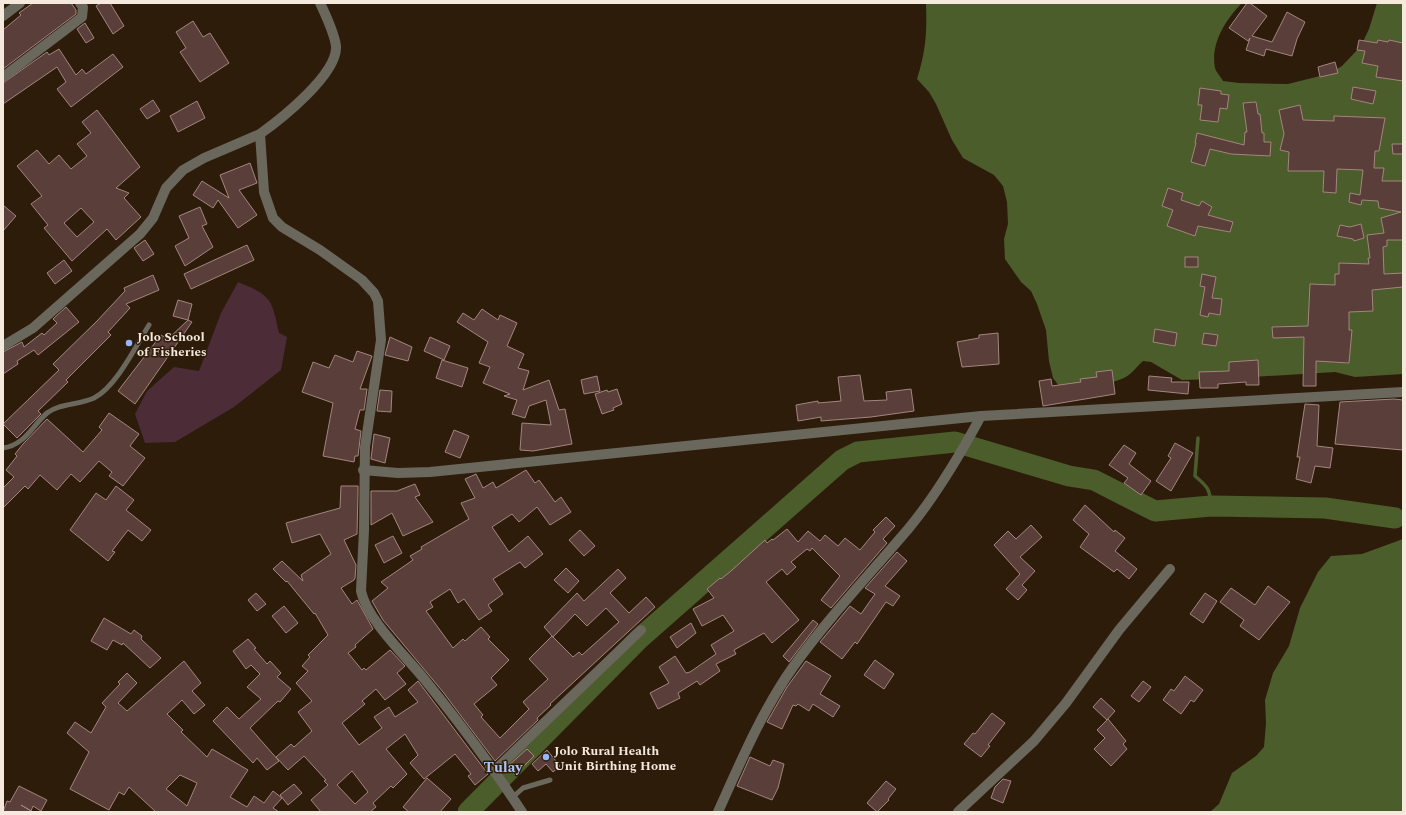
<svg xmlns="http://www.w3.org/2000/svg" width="1406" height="815" font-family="Spectral,serif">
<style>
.green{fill:#4b2c37}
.water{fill:#4b5d2a}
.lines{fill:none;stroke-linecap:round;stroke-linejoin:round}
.stream{stroke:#4b5d2a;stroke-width:3.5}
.river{stroke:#4b5d2a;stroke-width:21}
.building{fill:#593e3a;stroke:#a4857f;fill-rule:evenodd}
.service{stroke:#6a675c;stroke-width:5}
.minor{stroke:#6a675c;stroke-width:10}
.tertiary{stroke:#6a675c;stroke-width:10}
.poi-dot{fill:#92b7fd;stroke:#2e1c0b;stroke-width:1.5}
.labels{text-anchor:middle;stroke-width:3;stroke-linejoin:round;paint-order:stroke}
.poi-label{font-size:13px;font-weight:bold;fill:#f5e9de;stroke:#2e1c0b;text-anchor:start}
.quarter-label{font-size:15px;font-weight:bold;fill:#a9c6fa;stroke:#2e1c0b}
</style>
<rect width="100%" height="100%" fill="#2e1c0b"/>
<path class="green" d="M238,282c33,13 34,17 41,51l8,4 -6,33 -47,37 -59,35 -30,1 -10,-29 12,-23 27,-24 25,4 22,-58z"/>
<g class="water">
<path d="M926,3h316c-16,16 -32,41 -27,65 1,4 6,9 8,13l16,2 49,1 40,-10 14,-8 19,-20 8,-17 8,-26h26v371l-48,3 -20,-5 -116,7 -37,1 -31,-18 -8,-1c-5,4 -8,9 -13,13 -15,13 -53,11 -71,12l-6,-8 -4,-17 -3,-31 -9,-26 -6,-13 -10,-9 -16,-23 -1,-20 4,-15 -1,-22 -4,-16 -9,-11 -31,-17 -11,-18 -16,-36 -7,-12 -12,-13c9,-29 10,-46 9,-76z"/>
<path d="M1403,539v273h-193l9,-8 13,-31 24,-17 8,-9 2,-24 -1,-23 8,-27 16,-27 11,-38 18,-36 13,-16 31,-2z"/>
</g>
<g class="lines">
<path class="stream" d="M1198,438l-3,38c13,11 15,13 16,30"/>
<path class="river" d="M468,812l171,-173 203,-179 16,-8 97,-10 114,34 25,4 61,31 56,-5 114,2 70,10"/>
</g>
<g class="building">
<path d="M33,3h38l5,7v4l-73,55v-39l18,-15 -2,-2z"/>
<path d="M101,3h9l14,23 -11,8 -17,-28z"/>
<path d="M1247,3h3l17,13 -15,20 20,6 15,-30 18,10 -8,17 -5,17 -26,-7 -2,7 -18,-6 4,-12 -2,3 -19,-13z"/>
<path d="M193,21l10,16 7,-4 19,30 -29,19 -20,-30 6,-4 -10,-16z"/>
<path d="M85,23l9,15 -8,5 -9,-14z"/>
<path d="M1359,40l18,3 1,-3 10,2 1,-2 14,3v38l-27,-4 2,-11 -16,-3 3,-12 -8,-1z"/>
<path d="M59,49l17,26 6,-6 4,5 27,-20 10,13 -52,40 -14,-18 9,-7 -9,-15 -54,37v-21l44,-31 2,3z"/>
<path d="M1335,62l3,11 -18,4 -2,-10z"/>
<path d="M1353,87l23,4 -3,13 -22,-5z"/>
<path d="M1200,88l21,3v3l8,1 -2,14 -7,-1 -2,14 -18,-2 2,-15h-4z"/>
<path d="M153,100l7,11 -13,8 -7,-10z"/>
<path d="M197,101l8,17 -27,14 -8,-16z"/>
<path d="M1256,102l2,12h2l2,19h2v9h7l-1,14 -39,-2 -21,-5 -5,17 -14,-4 5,-19h-1l2,-10 47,12 1,-13h2l-4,-29z"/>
<path d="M1300,105l3,15 31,1v-5l51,2 -6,33h-4l-1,17h10l-2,13h21v59h-16v6l-4,1 1,27 19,-1v14l-31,3 1,21 -24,1v18h3l-3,33 -33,-2v25h-13l1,-49 -31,1 -1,-11 36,-1 2,-42 25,1v-11h4v-11l30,1 -1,-6h2l-3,-23 17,-2 -3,-15 20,-6 -22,-4 -1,-7 -16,-1 -1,5 -12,-3 1,-9 10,2 3,-25 -26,-1 -1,24 -13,-1 1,-21h-36l1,-19 -9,-2 4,-16 -5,-24z"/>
<path d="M97,110l43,57 -24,21 13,5 -5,5 17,19 -25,23 -9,-11 -35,32 -28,-33 4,-3 -17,-21 11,-8 -25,-30 20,-16 12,14 10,-9 12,14 16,-13 -10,-12 14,-11 -9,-11zM81,208l13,14 -17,15 -13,-14z"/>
<path d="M1392,144h11v10h-10z"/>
<path d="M250,163l7,20 -18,7 18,25 -19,13 -20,-28 -5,8 -20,-13 9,-14 27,17 -9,-23z"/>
<path d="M1168,188l15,5 -2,7 18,6 3,-5 10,6 -4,8 25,7 -3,10 -32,-6 -3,10 -28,-10 6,-16 -11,-4z"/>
<path d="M3,205l13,11 -13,15z"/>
<path d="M200,207l7,17 -5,2 11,21 -28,19 -10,-20 14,-8 -10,-22z"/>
<path d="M1361,224l3,14 -10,3 -1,-2 -16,-3 3,-11 10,2z"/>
<path d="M145,240l9,14 -11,7 -9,-13z"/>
<path d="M247,245l7,15 -63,29 -7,-15z"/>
<rect x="1185" y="257" width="13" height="10"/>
<path d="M64,260l8,11 -17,13 -8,-11z"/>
<path d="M1202,274l14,3 -4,21 10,1 -2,16 -11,-2 -1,4 -8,-2 5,-28 -5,-1z"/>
<path d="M153,275l6,15 -33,14 4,4 -22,24 3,3 -45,45 2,2 -30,29 3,3 -24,24 -14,-14 56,-54 -6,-6 44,-43 28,-30 -1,-3z"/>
<path d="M178,300l14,4 -4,16 4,2 -57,82 -17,-13 43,-56 7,4 20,-19 -15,-4z"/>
<path d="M66,307l13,15 -41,33 -4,-5 -17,11 1,3 -15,10v-22l19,-10 2,5 18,-14 2,2 13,-12 -4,-4z"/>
<path d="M482,309l16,11 2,-5 17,8 -10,23 17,8 -6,14 11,3 -6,19 26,-10 10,30 6,-1 7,35 -39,7 -13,-1 2,-27 29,2 -5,-25 -17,6 -4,12 -13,-4 5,-14 -13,-4 6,-2 -27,-11 7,-16 -11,-4 9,-21 -31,-20 6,-9 11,7z"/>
<path d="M1155,329l22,4 -2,13 -22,-4z"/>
<path d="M998,333l1,31 -37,3 -5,-25 22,-4v-3z"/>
<path d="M1204,333l14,2 -2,11 -14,-2z"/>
<path d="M390,337l22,10 -4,14 -23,-6z"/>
<path d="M430,337l20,9 -6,14 -20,-9z"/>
<path d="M357,351l15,5 -12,33h7l-3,21h-4l-5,19 6,2 -3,25h-3l-1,6 -31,-6 10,-53 -31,-11 11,-30 16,6 6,-13 18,7z"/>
<path d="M442,360l26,8 -6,19 -26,-9z"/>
<path d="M1258,360l1,25h-13v-3l-28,2v4h-18l-1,-16 30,-1v-9z"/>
<path d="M1112,370l3,24 -72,12 -4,-25 12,-2 1,7 29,-4 -1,-3 17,-2 -1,-5z"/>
<path d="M860,375l4,26 23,-1 -1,-8 25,-3 3,22 -43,6 -50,4v-4l-23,4 -2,-16 22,-4v2l23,-2 -3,-24z"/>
<path d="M597,376l3,15 -16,3 -3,-14z"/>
<path d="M1149,376l23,2 -1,4h18l-1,12 -40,-4z"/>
<path d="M617,389l5,15 -9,4 1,2 -12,4 -7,-20 12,-4 1,2z"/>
<path d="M380,390l12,1 -1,21 -14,-1z"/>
<path d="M1394,399l9,1v50l-68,-6 5,-42z"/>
<path d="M1305,404l14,1 -2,41 16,2 -3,20 -15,-2 -4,17 -15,-4 4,-22h-3z"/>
<path d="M109,413l30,21 -9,12 15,12 -22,28 -14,-10 3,-4 -13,-11 -19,21 -9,-8 -14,16 -17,-15 -12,14 -3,-3 -22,22v-20l11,-11 -8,-7 11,-14 -2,-2 8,-10 24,-25 36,33 19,-22 -3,-3z"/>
<path d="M454,430l15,6 -9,22 -15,-6z"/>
<path d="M374,434l16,4 -5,25 -14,-4z"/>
<path d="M1175,443l18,10 -22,38 -15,-10 15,-23 -3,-2z"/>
<path d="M1124,445l12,8 -7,11 22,17 -10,14 -17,-12 4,-5 -19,-13z"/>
<path d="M526,470l9,13 4,-3 16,22 6,-5 10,15 -21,13 -13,-18 -18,15 -7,-8 -20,13 17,25 19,-16 15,18 -18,14 -5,-6 -27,17 10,15 -15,11 4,6 -13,9 -15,-21 -6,4 -8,-14 -20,13 3,5 -7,4 27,37 10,-9 2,2 16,-14 9,10 -2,2 21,21 -18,18 6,7 -23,19 9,11 -2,2 19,21 29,-29 -6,-7 25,-23 -19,-20 23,-23 21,21 6,-5 3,3 37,-33 -13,-14 -19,18 -12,-12 -22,23 -9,-10 33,-34 7,8 34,-32 8,9 -16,15 19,20 17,-16 9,10 -105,97 1,1 -14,13 1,2 -43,41 -52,-69 -60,-72 -11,-19 16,-13 -7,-6 32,-22 -3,-4 12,-7 -1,-2 48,-28 -8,-16 14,-5 -10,-19 11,-5 7,14 10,-6 3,6z"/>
<path d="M415,484l5,11 -5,2 18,25 -30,14 -11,-23 -21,12v-34h26z"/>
<path d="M116,486l18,14 -8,10 25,20 -9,11 -14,-11 -16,21 3,1 -7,9 -38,-31 26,-37 10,7z"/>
<path d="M341,486h17v5l-1,43 -13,6 12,25 -1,13 -1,2 -13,8 11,16 5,-4 16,29 -18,16 1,2 -8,6 14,17 2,-2 2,2 24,-20 15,16 -8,7 9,11 -21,16 -9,-11 -14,12 3,3 -23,19 17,22 23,-17 -8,-11 15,-10 6,10 23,-15 -10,-12 10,-9 70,93 -13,11 -7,-9 3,-2 -16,-20 -31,25 -14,-16 8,-8 -13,-21 -19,15 21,25 -14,14 -2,-2 -18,17 3,4 -6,5h-49l-10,-12 17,-15 -4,-4 2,-1 -22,-24 -16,14 -12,-13 15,-13 3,3 18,-16 -14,-19 14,-11 -16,-18 12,-12 -6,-5 8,-9 -2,-2 20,-20 -13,-22 -1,1 -27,-33 -1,1 -13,-13 9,-8 21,20 -2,-6 30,-21 -11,-20 -28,9 -6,-20 54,-15zM352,771l16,21 -13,12 -18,-19z"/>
<path d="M1085,505l29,27 1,-2 10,8 -10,13 22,18 -8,10 -12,-10 -3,3 -34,-25 9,-13 -16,-14z"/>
<path d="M886,517l9,9 -12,13 4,4 -56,65 -10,-8 19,-24 -28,-28 -2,3 -3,-2 -16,13 5,5 -9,8 -5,-6 -16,13 33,38 -27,23 -8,-10 -30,17 2,4 -20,10 4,7 -20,14 -3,-4 -19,12 2,5 -22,11 -8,-16 19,-10 -10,-16 16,-11 11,17 4,-1 26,-18 -5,-9 23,-14 -11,-16 -21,11 -9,-17 21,-11 -7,-9 13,-11 1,1 10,-8 34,-31 2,3 5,-4 1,1 14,-11 11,13 10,-11 12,10 5,-6 13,11 7,-8 15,12 15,-18 -2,-2z"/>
<path d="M1031,525l11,12 -22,20 15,14 -13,14 5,5 -9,10 -12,-11 14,-15 -26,-29 14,-14 8,8z"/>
<path d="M580,530l15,16 -11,10 -15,-16z"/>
<path d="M393,536l9,17 -18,10 -9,-18z"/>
<path d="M897,552l10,9 -22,25 15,10 -7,10 -7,-4 -29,42 -2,-2 -13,17 -22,-17 30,-36 11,8 14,-20 -10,-6z"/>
<path d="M566,568l13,13 -11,12 -14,-13z"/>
<path d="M1268,586l22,16 -31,38 -19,-14 4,-6 -24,-18 11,-14 24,17z"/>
<path d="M256,593l10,11 -9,7 -9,-11z"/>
<path d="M1205,593l12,8 -14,22 -13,-9z"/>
<path d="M284,606l14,17 -12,10 -14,-17z"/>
<path d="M104,618l27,16 3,-4 8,6 -1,3 20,19 -11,10 -27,-25 -1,2 -9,-5 -6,10 -16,-9z"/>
<path d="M813,620l5,4 -29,38 -6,-6z"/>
<path d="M691,623l5,10 -19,15 -7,-11z"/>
<path d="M248,639l8,9 -2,1 13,15 3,-3 11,12 -4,4 14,12 -11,13 -2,-1 -28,27 29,33 -12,9 -10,-12 -4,5 -40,-42 14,-14 12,12 22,-20 -14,-12 13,-13 -9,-9 -5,4 -13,-18z"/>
<path d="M875,660l19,14 -10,15 -20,-14z"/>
<path d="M184,661l17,22 -9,8 13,14 -11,9 -12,-14 -15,14 16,16 -2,2 26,25 5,-8 36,21 -18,27 17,10 7,-11 10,7 9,-12 9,7 -9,10 6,4h-123l-27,-25 -5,8 -5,-3 -10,18 -39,-21 19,-37 -22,-19 8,-11 16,11 15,-26 -4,-4 18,-19 -2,-2 9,-9 10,10 -19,20 9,8zM180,775l17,8 -10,23 -21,-17z"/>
<path d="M806,661l25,15 -11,18 20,12 -7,11 -20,-13 -4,7 -11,-7 -2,2 -3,-1 -11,24 -15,-7 20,-35z"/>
<path d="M1185,676l18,14 -9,12 -3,-2 -10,14 -18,-14 8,-11 3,2z"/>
<path d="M1143,681l8,6 -12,15 -8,-6z"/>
<path d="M1101,698l14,13 -8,9 -14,-13z"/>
<path d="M992,713l13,10 -17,22 2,1 -9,11 -17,-13 9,-11 2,1z"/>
<path d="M1108,719l18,22 -3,3 4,5 -16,17 -17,-17 11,-11 -8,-8z"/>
<path d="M527,749l7,7 -19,19 -8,-8z"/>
<path d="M547,750l13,16 -7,6 -7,-8 -8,7 -6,-7z"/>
<path d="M750,757l20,9 3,-6 11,4 -6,24 -6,12 -35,-14z"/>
<path d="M427,778l24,21 -11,13h-31l-6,-5z"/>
<path d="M1003,779l8,2 -8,22 -12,-5 4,-11z"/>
<path d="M886,781l10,8 -8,10 1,1 -12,12 -10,-9z"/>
<path d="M294,784l8,9 -14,12 -8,-10z"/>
<path d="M19,786l28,14 -6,11 -8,-5 -2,5 -10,-6 12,7h-30l4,-11 3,1z"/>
</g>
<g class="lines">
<g class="service">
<path d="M3,448c22,-3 29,-22 44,-35 13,-10 32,-8 47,-15 22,-11 42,-52 55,-73"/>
<path d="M513,797l10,-9 27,-8"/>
</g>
<g class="minor">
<path d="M3,16l17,-13"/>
<path d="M3,77l79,-60 1,-10 -3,-4"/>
<path d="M3,346l30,-18 107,-94 13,-16 13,-30 17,-18 21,-12 56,-24"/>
<path d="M363,470l35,3 32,-1 551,-56 422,-24"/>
<path d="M495,770l146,-140"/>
<path d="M718,812c22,-49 44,-101 75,-145 35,-49 77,-93 116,-139 28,-34 51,-73 72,-112"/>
<path d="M958,812l76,-71 32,-38 53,-73 51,-61"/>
</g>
<path class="tertiary" d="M320,3c6,13 14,29 16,43 2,28 -55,73 -76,88l4,58 9,26 9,9 38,23 42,30 12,13 4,8 3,39 -16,107 -1,83 -3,61c6,29 45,65 64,89 34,42 67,86 97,132"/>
</g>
<g class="poi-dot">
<circle cx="129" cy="343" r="4"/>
<circle cx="546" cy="757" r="4"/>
</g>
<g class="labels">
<g class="poi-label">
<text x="137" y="341">Jolo School<tspan x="137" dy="15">of Fisheries</tspan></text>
<text x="554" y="755">Jolo Rural Health<tspan x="554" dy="15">Unit Birthing Home</tspan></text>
</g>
<g class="quarter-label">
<text x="503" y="772">Tulay</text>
</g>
</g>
<rect width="1406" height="815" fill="none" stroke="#f5e9de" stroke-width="8"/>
</svg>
